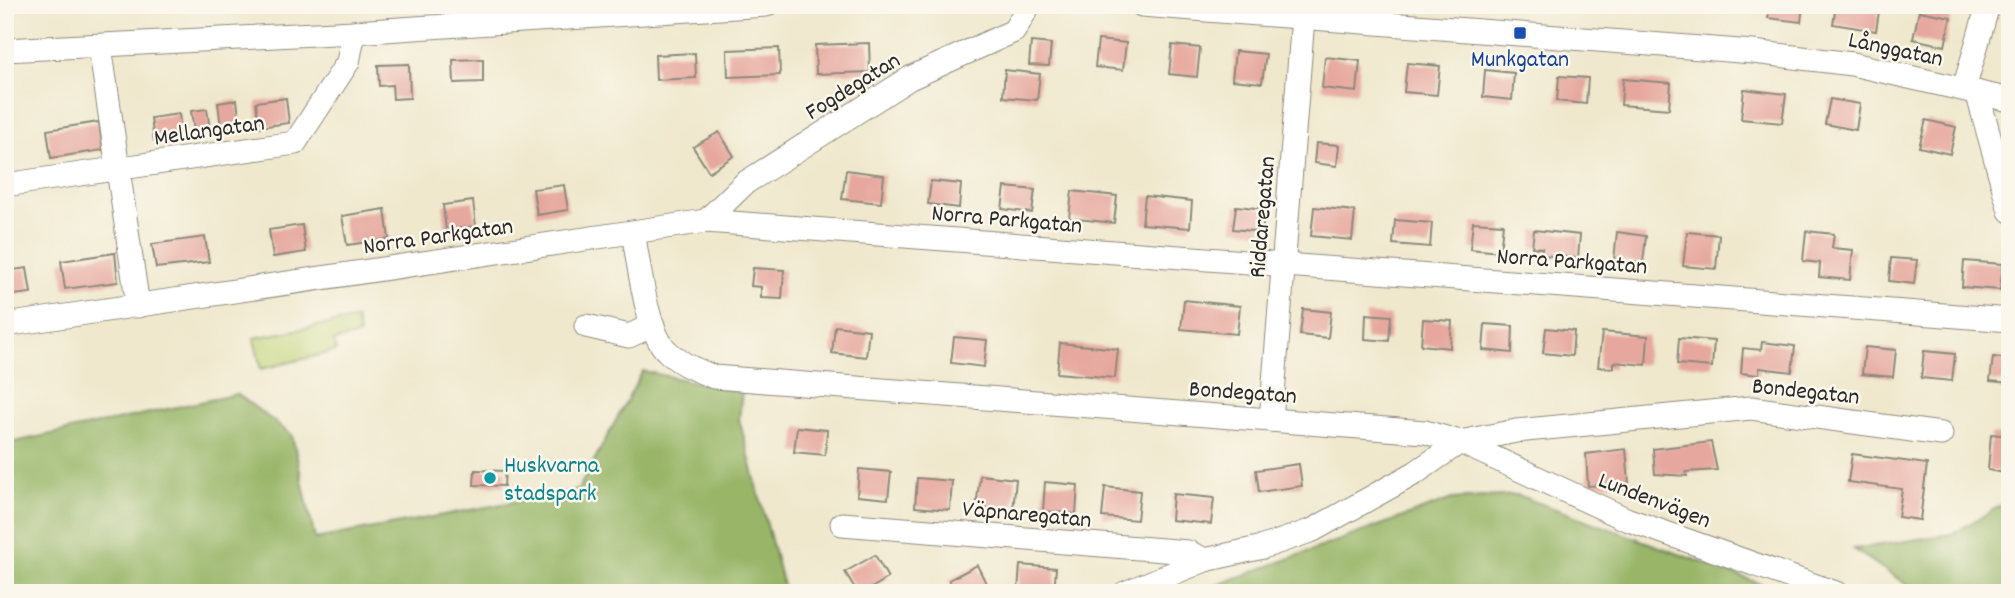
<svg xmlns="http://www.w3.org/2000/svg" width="2015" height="598" font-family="Dekko,sans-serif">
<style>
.green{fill:#c0d377;stroke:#767f51;stroke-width:2}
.forest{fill:#98b568;stroke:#62704a;stroke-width:2}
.building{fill:#e6a79e}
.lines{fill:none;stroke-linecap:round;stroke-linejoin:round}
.street-casing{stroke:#8d8a7c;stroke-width:25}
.street{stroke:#fff;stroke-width:23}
.transit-dot{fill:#1a4fb4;stroke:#fbf7ec;stroke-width:2.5}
.culture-dot{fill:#0f9aa8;stroke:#fbf7ec;stroke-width:2.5}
.labels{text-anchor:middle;stroke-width:5;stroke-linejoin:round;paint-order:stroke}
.street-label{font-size:24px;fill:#2b2b2b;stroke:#fbf7ec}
.transit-label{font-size:24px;fill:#164399;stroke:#fbf7ec}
.culture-label{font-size:24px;fill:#0d838f;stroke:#fbf7ec;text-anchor:start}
</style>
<rect width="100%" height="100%" fill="#fbf7ec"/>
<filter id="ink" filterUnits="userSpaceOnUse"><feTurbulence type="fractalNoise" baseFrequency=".0143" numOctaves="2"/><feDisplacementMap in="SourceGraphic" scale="14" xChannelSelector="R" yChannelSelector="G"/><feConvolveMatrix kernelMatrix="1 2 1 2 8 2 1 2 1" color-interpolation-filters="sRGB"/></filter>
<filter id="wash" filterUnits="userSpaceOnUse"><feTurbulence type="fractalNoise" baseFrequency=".00686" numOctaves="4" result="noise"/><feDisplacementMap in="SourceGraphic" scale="28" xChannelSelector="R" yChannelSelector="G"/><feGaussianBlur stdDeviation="1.57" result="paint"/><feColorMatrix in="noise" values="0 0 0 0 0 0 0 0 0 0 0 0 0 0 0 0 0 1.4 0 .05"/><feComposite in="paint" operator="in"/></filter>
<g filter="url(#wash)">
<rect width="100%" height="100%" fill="#efe8cd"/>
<path class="green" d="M356,319l3,16 -25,6 2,10 -75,18 -7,-31z"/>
<g class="forest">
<path d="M643,371l99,21 -3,27 46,174h-780v-149l232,-50 55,41 23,104 263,-49z"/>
<path d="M1517,495l269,98h-591l257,-94z"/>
<path d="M2010,500v93h-91l-65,-44 98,-15z"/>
</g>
<g id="blocks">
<g class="building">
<path d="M1688,5h45v8l-45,-3z"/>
<path d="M1770,5h33l-2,17 -33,-4z"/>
<path d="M1836,5h44l-4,26 -43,-7z"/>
<path d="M1919,11l32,6 -6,29 -32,-7z"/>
<path d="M1098,40l28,3 -3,27 -28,-3z"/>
<path d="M1031,42l20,2 -2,22 -20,-1z"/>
<path d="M869,43l1,29 -54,2 -1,-29z"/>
<path d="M1172,45l28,3 -3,29 -28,-3z"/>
<path d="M779,48l1,27 -52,2 -1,-27z"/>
<path d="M1235,51l31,3 -4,29 -30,-3z"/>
<path d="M695,53l1,25 -40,2 -1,-25z"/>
<path d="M1325,57l35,4 -3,31 -35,-4z"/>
<path d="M483,59v23l-29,1 -1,-23z"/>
<path d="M1407,63l33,3 -3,29 -33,-3z"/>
<path d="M409,64l1,34 -17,1 -1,-14 -13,1 -1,-21z"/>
<path d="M1005,70l35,4 -3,26 -34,-3z"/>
<path d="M1485,70l29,3 -2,27 -29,-3z"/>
<path d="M1559,76l29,2 -2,26 -29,-3z"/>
<path d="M1623,79l48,4 -2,26 -48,-4z"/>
<path d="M1744,89l42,5 -4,29 -41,-4z"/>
<path d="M286,98l3,25 -30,4 -3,-25z"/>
<path d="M1830,99l30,5 -4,26 -31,-6z"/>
<path d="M237,100l3,25 -19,2 -3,-24z"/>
<path d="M207,109l3,20 -16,2 -3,-20z"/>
<path d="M179,114l3,24 -28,3 -3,-23z"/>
<path d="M1926,120l30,7 -6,27 -31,-7z"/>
<path d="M99,122l4,28 -52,8 -4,-28z"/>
<path d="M719,132l15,24 -25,16 -16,-25z"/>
<path d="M1316,143l23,2 -2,21 -23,-3z"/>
<path d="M5,145l4,18h-4z"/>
<path d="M846,170l38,5 -3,28 -39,-4z"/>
<path d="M931,181l30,3 -2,24 -31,-4z"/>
<path d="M564,185l4,25 -31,5 -4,-26z"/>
<path d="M1005,187l30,3 -3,23 -30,-4z"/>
<path d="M1072,191l45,5 -3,27 -45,-5z"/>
<path d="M1145,196l47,5 -2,27 -48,-4z"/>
<path d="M473,201l3,25 -30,4 -3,-25z"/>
<path d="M1236,206l29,3 -3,23 -29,-3z"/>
<path d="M1314,207l41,4 -3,29 -41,-4z"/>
<path d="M385,209l4,30 -42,6 -5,-29z"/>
<path d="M1395,220l37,3 -2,24 -37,-3z"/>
<path d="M1473,222l30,2 -3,28 -30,-3z"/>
<path d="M302,225l4,27 -33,5 -4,-27z"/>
<path d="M1534,230l46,5 -2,23 -37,-3 1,-7 -10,-1z"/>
<path d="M1806,231l28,3 -2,14 21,2 -3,30 -31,-3 1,-14 -17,-2z"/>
<path d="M1617,232l29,4 -3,27 -29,-3z"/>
<path d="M1687,232l32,3 -3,34 -33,-3z"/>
<path d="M205,237l4,25 -53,6 -4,-24z"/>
<path d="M115,253l3,29 -53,7 -4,-28z"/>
<path d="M1891,258l26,2 -3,24 -25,-3z"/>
<path d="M1964,261l39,3 -3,26 -38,-3z"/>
<path d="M27,268l4,25 -26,3v-25z"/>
<path d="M753,268l31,2 -2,29 -21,-1v-11l-10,-1z"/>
<path d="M1184,300l56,6 -3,28 -56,-5z"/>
<path d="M1303,309l28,3 -3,26 -28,-3z"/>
<path d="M1366,314l25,2 -2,25 -24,-2z"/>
<path d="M1423,319l29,2 -2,27 -29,-3z"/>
<path d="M1485,324l28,2 -1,27 -29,-3z"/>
<path d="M835,326l34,4 -3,27 -34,-4z"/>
<path d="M1546,328l28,3 -2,25 -29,-3z"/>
<path d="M1602,332l46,4 -2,29 -32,-3v6l-16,-1z"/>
<path d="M954,337l33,3 -3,27 -33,-4z"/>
<path d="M1679,338l35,3 -2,26 -35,-3z"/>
<path d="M1762,342l33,4 -3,26 -33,-4v7l-18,-2 2,-25 18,2z"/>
<path d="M1060,343l58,6 -3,29 -58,-5z"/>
<path d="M1865,347l31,3 -3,27 -31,-3z"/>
<path d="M1924,351l31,3 -3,27 -31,-3z"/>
<path d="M1993,357l17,2v24l-20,-2z"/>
<path d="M797,427l30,3 -2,25 -31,-3z"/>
<path d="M1991,434l19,2v38l-22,-4z"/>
<path d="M1711,442l6,28 -31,2 1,4 -32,-2 -2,-25z"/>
<path d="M1626,449l3,34 -41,3 -2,-32z"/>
<path d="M1852,454l75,10 -7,56 -22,-3 4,-28 -54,-7z"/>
<path d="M1299,464l3,22 -43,6 -3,-22z"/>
<path d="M859,469l32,3 -3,27 -31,-3z"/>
<path d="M475,470l30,1 -1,15 -30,-1z"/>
<path d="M980,475l36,4 -3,32 -37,-3z"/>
<path d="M917,478l35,3 -2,29 -35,-3z"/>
<path d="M1045,482l33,3 -2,29 -33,-3z"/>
<path d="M1105,487l35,4 -3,29 -35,-3z"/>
<path d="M1173,494l41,4 -3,26 -40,-4z"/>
<path d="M875,555l13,23 -25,15h-5l-13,-21z"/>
<path d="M977,565l12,24 -7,4h-27l-6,-13z"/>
<path d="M1020,565l36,3 -2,25 -36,-2z"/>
</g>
</g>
</g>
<g filter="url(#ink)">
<use href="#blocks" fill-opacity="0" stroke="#8d8a7c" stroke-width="2"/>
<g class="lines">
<g class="street-casing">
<g id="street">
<path d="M1142,5l611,47 99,12 158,36"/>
<path d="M100,46l38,260"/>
<path d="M5,50l349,-18 412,-27"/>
<path d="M1964,89l24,-84"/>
<path d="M1977,92l33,119"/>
<path d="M5,185l290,-42 53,-81 6,-30"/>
<path d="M706,221l39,-38 165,-105 104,-47 15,-26"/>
<path d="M633,233c6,29 13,99 34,118 13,13 30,19 47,26l711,55 35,10 56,-11 235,-23 190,26"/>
<path d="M5,325l701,-104 1304,99"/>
<path d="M586,326l43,10 24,-11"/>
<path d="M1271,420l32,-402"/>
<path d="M1460,442l166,77 210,74"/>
<path d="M842,524l346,28 17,8"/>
<path d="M1125,593l80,-33 58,-13 50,-17 102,-57 45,-31"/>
</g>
</g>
<use href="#street" class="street"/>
</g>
</g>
<rect class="transit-dot" x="1513" y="26" width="14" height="14" rx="3.5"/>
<circle class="culture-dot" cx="490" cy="478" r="7"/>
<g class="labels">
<g class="street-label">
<text transform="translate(1896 48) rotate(12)" y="8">Långgatan</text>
<text transform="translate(852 85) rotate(-32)" y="8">Fogdegatan</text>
<text transform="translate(209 129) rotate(-8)" y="8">Mellangatan</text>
<text transform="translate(1261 217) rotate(-85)" y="8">Riddaregatan</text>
<text transform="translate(1007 218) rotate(5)" y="8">Norra Parkgatan</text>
<text transform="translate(438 235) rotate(-8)" y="8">Norra Parkgatan</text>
<text transform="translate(1572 260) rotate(4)" y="8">Norra Parkgatan</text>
<text transform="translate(1806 390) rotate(6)" y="8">Bondegatan</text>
<text transform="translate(1243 391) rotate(4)" y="8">Bondegatan</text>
<text transform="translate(1655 499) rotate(21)" y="8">Lundenvägen</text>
<text transform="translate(1027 513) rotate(5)" y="8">Väpnaregatan</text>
</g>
<g class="transit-label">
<text x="1520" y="66">Munkgatan</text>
</g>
<g class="culture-label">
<text x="504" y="472">Huskvarna<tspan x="504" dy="28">stadspark</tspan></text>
</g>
</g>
<rect width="2015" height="598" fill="none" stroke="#fbf7ec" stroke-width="28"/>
</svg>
